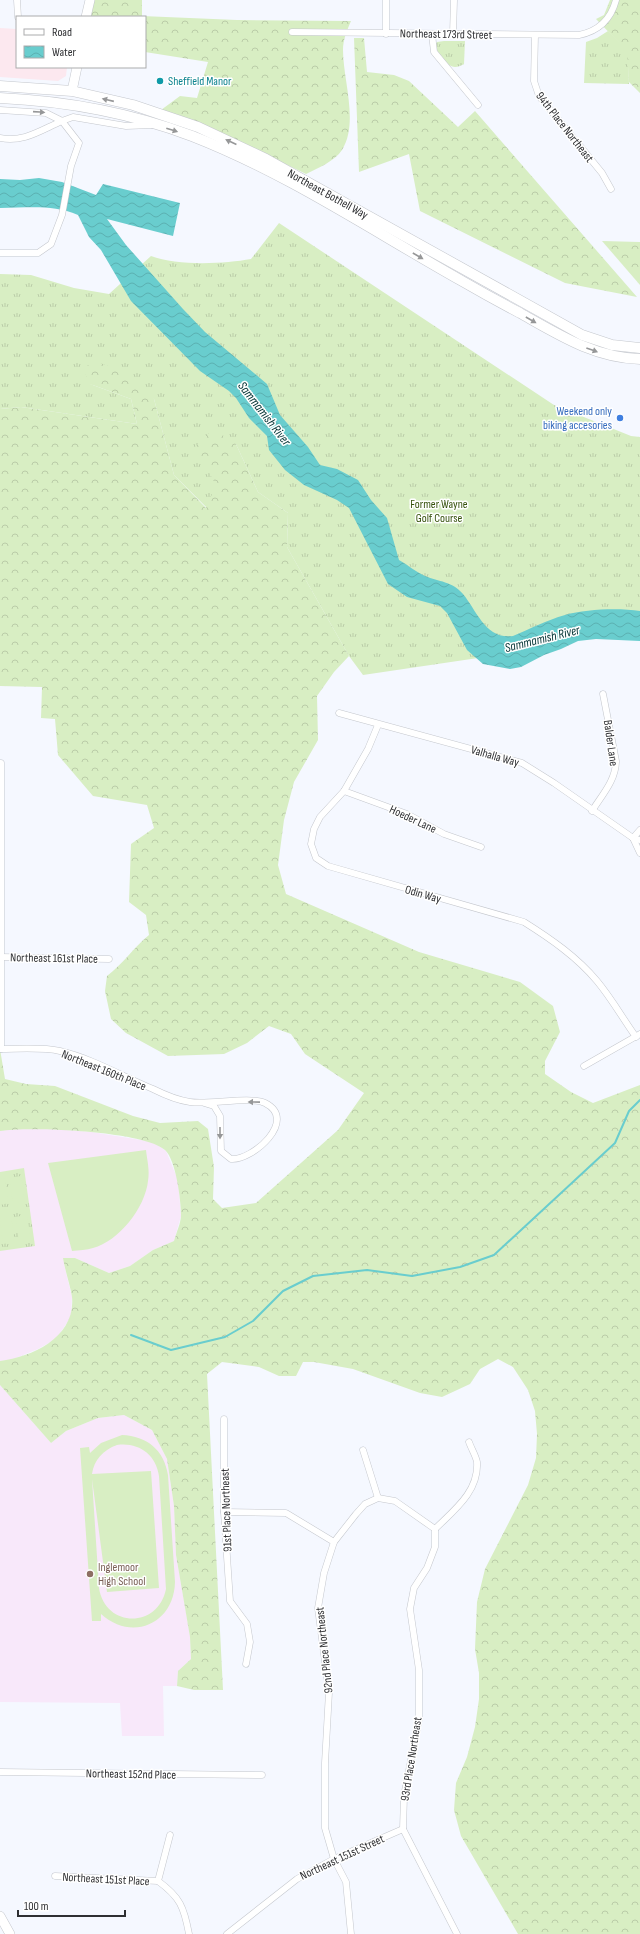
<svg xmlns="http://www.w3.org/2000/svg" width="640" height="1934" font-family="'Sofia Sans Condensed',sans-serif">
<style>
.commercial{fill:#fce8ef}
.education{fill:#f8e8fa}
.grass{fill:url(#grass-tufts)}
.forest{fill:url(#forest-crowns)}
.pitch{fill:#d8eec3;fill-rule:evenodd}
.water{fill:url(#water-waves)}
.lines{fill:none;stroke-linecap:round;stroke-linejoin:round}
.stream{stroke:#69cdce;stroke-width:2}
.street-casing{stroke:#c4c7cd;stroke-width:7}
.secondary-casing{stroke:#c4c7cd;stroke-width:10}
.primary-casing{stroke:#c4c7cd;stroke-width:11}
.street{stroke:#fff;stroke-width:6}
.secondary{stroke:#fff;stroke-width:9}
.primary{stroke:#fff;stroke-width:10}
.oneway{fill:#969798}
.culture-dot{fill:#0f9aa8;stroke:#fff;stroke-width:1.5}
.shop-dot{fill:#3f7fe0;stroke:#fff;stroke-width:1.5}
.education-dot{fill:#8d6e63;stroke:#fff;stroke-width:1.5}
.labels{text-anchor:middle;stroke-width:3;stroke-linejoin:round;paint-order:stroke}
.street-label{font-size:12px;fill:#2e2f32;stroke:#fff}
.culture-label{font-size:12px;fill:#0d838f;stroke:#fff;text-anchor:start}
.shop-label{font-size:12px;fill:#366cbe;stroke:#fff;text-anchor:end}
.park-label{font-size:12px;fill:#34500a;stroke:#fff}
.education-label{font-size:12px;fill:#785e54;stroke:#fff;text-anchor:start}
.water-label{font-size:13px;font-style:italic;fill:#003132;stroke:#fff}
</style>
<defs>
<pattern id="grass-tufts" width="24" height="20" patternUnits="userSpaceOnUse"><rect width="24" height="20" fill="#d8eec3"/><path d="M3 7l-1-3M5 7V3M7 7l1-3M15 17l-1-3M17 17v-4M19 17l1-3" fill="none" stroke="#bacca8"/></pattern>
<pattern id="forest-crowns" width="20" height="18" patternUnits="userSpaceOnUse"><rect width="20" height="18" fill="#d8eec3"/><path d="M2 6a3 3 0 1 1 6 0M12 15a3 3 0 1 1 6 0" fill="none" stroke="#bacca8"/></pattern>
<pattern id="water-waves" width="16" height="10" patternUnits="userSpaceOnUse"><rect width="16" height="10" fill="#69cdce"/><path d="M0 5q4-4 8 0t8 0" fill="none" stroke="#5bb0b1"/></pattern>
</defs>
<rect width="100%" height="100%" fill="#f5f8ff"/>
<path class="commercial" d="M0,28l17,1v38h50l-1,9 -8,5 -58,-4z"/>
<g class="education">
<path d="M13,1129h41l38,3 61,10 13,9 12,29 3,36 -7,25 -21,9 -23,16 -21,7 -34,-15 -11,6 8,33 -1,20 -15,22 -18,10 -27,11 -11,1v-230z"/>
<path d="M0,1385l51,58 15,-12 32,-13 26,-3 28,15 15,29 7,47 2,49 14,81 1,23 -13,12 -1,15h-14l1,50h-42l-2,-33 -120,-1z"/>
</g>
<g class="grass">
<path d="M608,31l20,20 1,33 -45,-1 2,-41 11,-4z"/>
<path d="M444,41h21l-1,23c-2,1 -6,3 -9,3 -9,0 -18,-15 -20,-22l2,-3z"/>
<path d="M279,223l275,182 77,31 9,1v191l-135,26 -142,21 -14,-19 -62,-109 1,-34 -30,-21 -22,-48 -29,64 -33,-33 -20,-76 -64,-15 41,15 6,25 -116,-17 -21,2v-135l31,1 43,13 35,6 42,-38c26,10 73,8 100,3z"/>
<path d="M24,1168l11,78 -35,5v-79z"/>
</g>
<g class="forest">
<path d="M90,0h52v16l95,4 114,1c-4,9 -8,19 -8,29 0,30 16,73 -1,100 -7,11 -24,18 -36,24l-66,-32 -79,-32 19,-14 17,2 11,-36 -63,-10v-35h-59z"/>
<path d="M610,0h30v93l-11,-11 -2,-31 -31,-32 8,-4z"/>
<path d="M354,38h10l3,34 27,3 15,6 49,46 17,-16 162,186 -72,-14 -145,-72 -11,-57 -50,18z"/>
<path d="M602,241l38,1v43z"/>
<path d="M93,360l40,16 21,23 20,76 32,33 10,-23 -21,-38 18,-18 23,15 22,48 30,21 -1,34 62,109 -15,16 -17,24 1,44 -24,42 -10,38 -6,45 8,29 133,58 101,30 33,24 7,26 -15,29v13l26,18 22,11 47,-18v849h-122l-57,-98 -7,-26 2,-27 11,-26 8,-30 4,-28v-26l-4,-24 2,-47 8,-33 43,-84 8,-27 1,-24 -2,-23 -7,-21 -15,-23 -15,-8 -18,10 -10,15 -28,13 -22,-4 -67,-24 -39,-7h-11l-7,14h-17l-20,-9 -37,-5 -15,12 16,316h-29l-17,-4 1,-15 13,-12 -1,-22 -14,-82 -2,-49 -7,-47 -15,-29 -28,-15 -26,3 -32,13 -15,12 -51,-58v-24c34,-4 76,-25 72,-64 -2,-13 -7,-26 -9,-39h12l34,15 21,-7 23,-16 21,-9c2,-8 7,-18 7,-26 0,-15 -5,-55 -16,-65 -21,-19 -135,-24 -165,-19v-82l5,30 21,5 29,2 78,30 27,7 38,-2 10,8 6,38 -1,32 9,9 34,-5 82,-73 26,-37 -59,-39 -14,-20 -22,-8 -22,17 -23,11 -56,2 -42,-23 -15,-14 -6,-28 2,-15c16,-12 26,-28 42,-41l-3,-20 -17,-13 2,-58 23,-16 -7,-23 -54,-9 -35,-41 -3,-36 -14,-1 1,-31 -42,-1v-277l21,-2 116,17 -6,-25 -41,-15 -7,-14z"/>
</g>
<g class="pitch">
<path d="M146,1150c1,10 4,20 2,31 -3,27 -29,60 -55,67 -6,2 -14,2 -21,3l-24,-88z"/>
<path d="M21,1176l4,25 -12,2 -4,-25z"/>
<path d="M5,1178l4,25 -9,2v-26z"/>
<path d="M27,1215l4,25 -12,2 -4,-25z"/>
<path d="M11,1217l4,25 -12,2 -3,-25z"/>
<path d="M122,1435c25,1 42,15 46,40l7,107c-1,42 -43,60 -74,32v7h-9l-12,-173 9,-1 1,6 11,-10zM117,1445c21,-3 39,9 42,31l7,113c-8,40 -61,39 -67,-1l-7,-109 15,113 52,-4 -8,-117 -59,3c2,-14 11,-24 25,-29z"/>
</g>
<path class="water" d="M39,178l23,4 34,13 7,-11 77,19 -7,33 -66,-17 19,26 57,64 22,23 62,52 13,31 28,32 12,18 17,4 21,11 13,20 16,18 12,42c9,5 17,12 26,16 14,6 27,5 38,18 14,17 23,46 50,42 17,-7 34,-16 52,-21 21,-6 54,-7 75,-4v30l-44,-2 -18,2 -17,8 -17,6 -23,12 -11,2 -27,-5 -16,-14 -20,-37 -7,-7 -33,-9 -19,-13 -39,-76 -12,-8 -33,-15 -19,-15 -16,-20 -2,-14 -18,-18 -13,-20 -7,-7 -29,-20 -69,-70 -30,-51 -12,-13 -11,-22c-26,-11 -50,-7 -78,-7v-29l20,1z"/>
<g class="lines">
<path class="stream" d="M131,1335l40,15 54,-13 28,-16 30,-30 30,-15 54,-6 45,6 48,-9 34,-12 121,-112 14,-32 11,-11"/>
<g class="street-casing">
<g id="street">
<path d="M17,0l1,17"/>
<path d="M292,32l287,3c20,-4 32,-16 37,-35"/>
<path d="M386,34v-34"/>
<path d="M432,34l2,18 44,53"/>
<path d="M453,34l1,-34"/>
<path d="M535,35l-1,46 5,15 63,77 9,16"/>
<path d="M0,110l46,3 16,8 11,-4 53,9 26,-1"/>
<path d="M0,138c23,5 41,-8 62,-17l17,22 -8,23 -9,49 -11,29 -13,9h-38"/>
<path d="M339,713l183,50 32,20 79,55 7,2"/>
<path d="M378,725l-10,24 -24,42 -24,26 -6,12 -3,15 5,14 12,8 196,56c27,17 53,35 73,59 15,18 26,38 39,56"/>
<path d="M344,791l63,23 37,20 37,13"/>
<path d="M592,811c10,-16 24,-31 24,-50l-13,-67"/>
<path d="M633,838l7,15"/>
<path d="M633,838l7,-8"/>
<path d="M0,957l109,2"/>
<path d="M0,1049c18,0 43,-2 60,2 31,7 64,26 93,38 12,6 23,11 37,13 19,3 60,-6 75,1 34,17 -13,58 -34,56l-10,-8 -1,-35 -6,-10 -10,-3"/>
<path d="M1,1049v-286"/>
<path d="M584,1066l56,-32"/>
<path d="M224,1419v93l6,89 17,23 3,18 -4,22"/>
<path d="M363,1450l15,48"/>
<path d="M224,1512l62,1 48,29"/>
<path d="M435,1529v18l-8,21 -13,20 -4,21 9,61v49l-15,77 -1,33 54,105"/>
<path d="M435,1529c18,-18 44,-37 42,-67 -1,-6 -6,-14 -8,-20"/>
<path d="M0,1772l262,3"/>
<path d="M170,1835l-12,46c22,16 26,26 31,53"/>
<path d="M55,1876l103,5"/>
<path d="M227,1934l70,-55 37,-20 69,-30"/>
<path d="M351,1934l-5,-52 -12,-23 -9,-31v-65l4,-71 -11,-84 6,-35 10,-31 22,-28 9,-10 13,-6 17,3 40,28"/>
</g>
</g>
<g class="secondary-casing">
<g id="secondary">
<path d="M86,17l4,-17"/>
<path d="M72,91l5,-24"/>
<path d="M0,1916l10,18"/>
</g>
</g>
<g class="primary-casing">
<g id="primary">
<path d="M0,86l72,5 61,14 65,22 68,32 316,176 30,10 28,3"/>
<path d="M0,98c65,3 131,15 192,38 95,37 181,95 270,145 19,11 39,22 58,32 39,22 75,45 120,46"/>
</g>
</g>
<use href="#street" class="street"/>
<use href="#secondary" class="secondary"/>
<use href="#primary" class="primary"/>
</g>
<defs><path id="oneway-solid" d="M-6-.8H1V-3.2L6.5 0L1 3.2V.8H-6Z"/></defs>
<g class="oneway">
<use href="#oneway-solid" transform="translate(108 100) rotate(-167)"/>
<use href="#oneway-solid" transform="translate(39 112) rotate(4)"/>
<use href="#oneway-solid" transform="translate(172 130) rotate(18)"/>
<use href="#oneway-solid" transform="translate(231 142) rotate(-155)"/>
<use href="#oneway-solid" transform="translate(418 256) rotate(30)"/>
<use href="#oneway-solid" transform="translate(531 320) rotate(30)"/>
<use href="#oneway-solid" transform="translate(592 350) rotate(20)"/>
<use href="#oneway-solid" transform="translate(254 1102) rotate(-179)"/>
<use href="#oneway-solid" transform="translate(220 1133) rotate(90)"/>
</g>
<circle class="culture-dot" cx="160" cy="81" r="4"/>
<circle class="shop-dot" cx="620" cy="418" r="4"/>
<circle class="education-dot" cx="90" cy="1574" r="4"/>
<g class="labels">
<g class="street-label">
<text transform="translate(446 34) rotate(1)" y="4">Northeast 173rd Street</text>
<text transform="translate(565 127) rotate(52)" y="4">94th Place Northeast</text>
<text transform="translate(328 194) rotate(29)" y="4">Northeast Bothell Way</text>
<text transform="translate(611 743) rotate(82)" y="4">Balder Lane</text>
<text transform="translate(495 756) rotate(16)" y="4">Valhalla Way</text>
<text transform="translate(413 819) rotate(25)" y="4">Hoeder Lane</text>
<text transform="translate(423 894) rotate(16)" y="4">Odin Way</text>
<text transform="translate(54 958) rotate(1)" y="4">Northeast 161st Place</text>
<text transform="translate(104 1070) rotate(22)" y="4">Northeast 160th Place</text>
<text transform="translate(226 1510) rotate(-92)" y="4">91st Place Northeast</text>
<text transform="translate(324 1650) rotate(-96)" y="4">92nd Place Northeast</text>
<text transform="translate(411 1759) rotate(-81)" y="4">93rd Place Northeast</text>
<text transform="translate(131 1774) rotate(1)" y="4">Northeast 152nd Place</text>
<text transform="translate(342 1857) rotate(-25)" y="4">Northeast 151st Street</text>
<text transform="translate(106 1879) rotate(3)" y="4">Northeast 151st Place</text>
</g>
<g class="culture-label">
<text x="168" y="85">Sheffield Manor</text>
</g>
<g class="shop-label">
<text x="612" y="415">Weekend only<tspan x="612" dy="14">biking accesories</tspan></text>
</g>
<g class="park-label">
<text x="439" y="508">Former Wayne<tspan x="439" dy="14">Golf Course</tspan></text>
</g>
<g class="education-label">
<text x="98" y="1571">Inglemoor<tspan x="98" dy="14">High School</tspan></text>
</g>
<g class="water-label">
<text transform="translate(265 413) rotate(52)" y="5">Sammamish River</text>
<text transform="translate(542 638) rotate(-14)" y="5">Sammamish River</text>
</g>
</g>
<rect x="16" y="16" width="130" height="52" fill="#ffffff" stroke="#abacad"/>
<rect x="24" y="29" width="20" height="6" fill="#ffffff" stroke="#abacad"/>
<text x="52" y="36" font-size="12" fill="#2e2f32">Road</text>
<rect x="24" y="46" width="20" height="12" fill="url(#water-waves)" stroke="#abacad"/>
<text x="52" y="56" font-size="12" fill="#2e2f32">Water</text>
<path d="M18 1910v6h107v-6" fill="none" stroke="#2e2f32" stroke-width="2"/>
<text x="24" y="1910" font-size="12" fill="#2e2f32" stroke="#ffffff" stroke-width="3" paint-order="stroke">100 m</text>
</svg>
